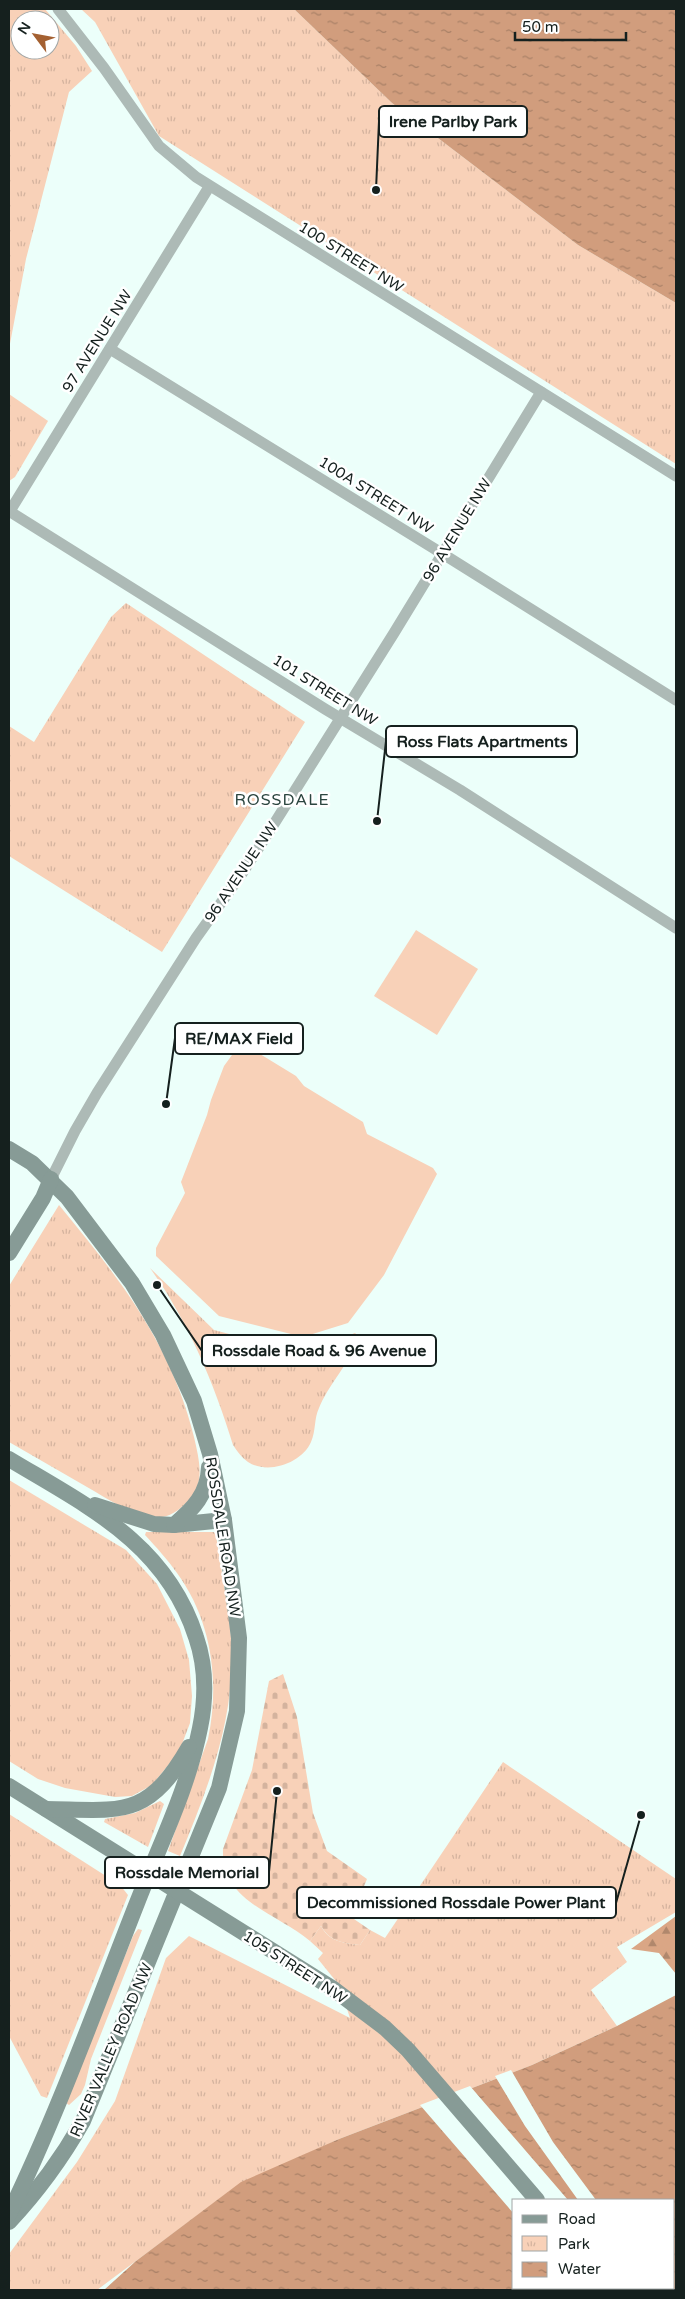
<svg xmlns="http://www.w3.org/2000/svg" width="685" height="2299" font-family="'Varela Round',sans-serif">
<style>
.green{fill:#f8d1b8}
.forest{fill:url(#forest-firs)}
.cemetery{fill:url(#cemetery-stones)}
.park{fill:url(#park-tufts);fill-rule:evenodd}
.water{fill:url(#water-ripples);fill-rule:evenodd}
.pier{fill:#ecfffa}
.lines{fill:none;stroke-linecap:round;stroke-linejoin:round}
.street{stroke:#adbab6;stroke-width:11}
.secondary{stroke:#879b96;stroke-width:16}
.labels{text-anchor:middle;stroke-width:5;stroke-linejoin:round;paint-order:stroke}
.street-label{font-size:15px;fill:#15201e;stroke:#fff}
.neighbourhood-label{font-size:16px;letter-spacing:1px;fill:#2c4640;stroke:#fff}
.leader{fill:none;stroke:#15201e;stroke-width:2}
.callout-dot{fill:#15201e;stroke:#fff;stroke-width:2}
.callout{fill:#fff;stroke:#15201e;stroke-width:2}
.callout-label{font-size:16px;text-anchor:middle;font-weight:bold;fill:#15201e}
</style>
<defs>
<pattern id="forest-firs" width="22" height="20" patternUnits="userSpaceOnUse" patternTransform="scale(1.25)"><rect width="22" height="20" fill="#daa685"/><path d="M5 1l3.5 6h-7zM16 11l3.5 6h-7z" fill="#b0876c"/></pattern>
<pattern id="cemetery-stones" width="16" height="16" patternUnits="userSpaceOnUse" patternTransform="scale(1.25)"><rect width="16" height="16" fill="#f8d1b8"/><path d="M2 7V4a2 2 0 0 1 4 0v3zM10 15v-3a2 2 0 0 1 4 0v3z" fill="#d4b39e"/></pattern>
<pattern id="park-tufts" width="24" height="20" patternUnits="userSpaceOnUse" patternTransform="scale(1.25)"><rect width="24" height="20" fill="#f8d1b8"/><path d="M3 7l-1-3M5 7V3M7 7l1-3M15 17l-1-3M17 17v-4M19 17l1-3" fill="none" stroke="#d4b39e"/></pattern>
<pattern id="water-ripples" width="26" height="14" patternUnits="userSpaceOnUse" patternTransform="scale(1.25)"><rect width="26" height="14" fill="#d19d7d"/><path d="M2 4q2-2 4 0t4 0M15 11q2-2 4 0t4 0" fill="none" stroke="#a88066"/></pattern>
</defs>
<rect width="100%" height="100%" fill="#ecfffa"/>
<g class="green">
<path d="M416,930l62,39 -41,66 -63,-39z"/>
<path d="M240,1050l20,4 36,22 8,10 59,36 4,12 66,34 4,6 -53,101 -36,48 -45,14 -84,-21 -63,-60v-8l29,-55 -4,-11 26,-67 4,-15 13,-34 8,-11z"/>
<path d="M138,1929l4,1 -51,129 -6,26 -4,9 -12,11 -3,-2 67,-167z"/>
</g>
<path class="forest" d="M676,1916v58l-17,-21 -28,-4z"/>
<path class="cemetery" d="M283,1674l14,43 16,96 14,38 40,28 -16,38 19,13 -10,15c-17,-2 -30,-3 -39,-19l-11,15c-33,-28 -89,-39 -87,-92l29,-79 17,-89z"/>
<g class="park">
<path d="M9,9h36l31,37 16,25 -23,21 -43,167 -17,90zM20,20h30v30h-30z"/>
<path d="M81,9h213l98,94 186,142 98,58v161l-517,-328 -64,-114z"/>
<path d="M9,394l39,27 -33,56 -6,4z"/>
<path d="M126,603l179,119 -143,230 -153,-96v-130l25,16 77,-125z"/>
<path d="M59,1205c60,73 112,138 135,232 5,22 12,47 -6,64 -11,11 -20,18 -36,16 -24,-4 -44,-18 -65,-30 -26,-15 -52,-30 -78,-45v-156z"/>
<path d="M150,1268l64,62 88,23 53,-20 7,7c-12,19 -35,48 -43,68 -5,10 -3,23 -8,34 -9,21 -43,33 -63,20 -6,-4 -11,-11 -15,-17 -19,-62 -45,-124 -83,-177z"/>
<path d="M9,1480l117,70 31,34 23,45 9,31 3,36 -2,27 -11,29 -27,33 -20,11 -17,1 -50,-9 -27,-9 -29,-18z"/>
<path d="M146,1532h68l2,3c5,34 12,68 15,102 6,77 -22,149 -51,219l-12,-5 40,-112c12,-57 4,-118 -31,-166 -9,-13 -21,-26 -32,-38z"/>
<path d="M503,1762l173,117v33l-59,35 10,15 -36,28 26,36 -85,39 -193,74 -105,49 -137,102h-88v-36l68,-92 38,-61 51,-143 23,-22 161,82 -11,-33 -21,-26 5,-6 -13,-12 11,-15c8,16 23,17 39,19l10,-15 15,8z"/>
<path d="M160,1801l4,3 -16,43 -44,-25 1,-3 30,-6z"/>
<path d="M9,1814l111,71 8,10 -81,203 -6,-2 -32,-60z"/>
</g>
<g class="water">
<path d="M294,9h382v294l-98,-58 -186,-142z"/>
<path d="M676,1995v295h-572l32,-29 105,-79 98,-43 193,-74 85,-39zM514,2200h160v88h-160z"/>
</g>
<g class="pier">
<path d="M511,2070l42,72 43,58h-18l-53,-74 -30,-50z"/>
<path d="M470,2086l98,114h-54v14l-94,-109z"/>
<path d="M578,2288h65l2,2h-65z"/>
</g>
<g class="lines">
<g class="street">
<path d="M58,9l46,59 55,78 37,31 480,299"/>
<path d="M110,349l333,205 233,146"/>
<path d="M9,511l316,198 135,81 216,138"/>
<path d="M10,511l199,-324"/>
<path d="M51,1179l24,-48 22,-38 99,-155 47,-66 24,-37 127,-202 147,-241"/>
</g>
<g class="secondary">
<path d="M9,1149l23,14 35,34 65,86 31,52 31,66 16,53 14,66 15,118 -2,73 -18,77 -136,333c-21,37 -45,70 -74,101"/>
<path d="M9,1253l34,-55 8,-19"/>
<path d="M9,1459c78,47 157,84 187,178 10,29 10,62 4,91 -12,61 -41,118 -63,175 -41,104 -79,210 -128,311"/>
<path d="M95,1505l59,19 20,1 50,-5"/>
<path d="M174,1525c19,-16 34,-31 35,-58"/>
<path d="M9,1786l323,202 53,40 23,22 129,150"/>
<path d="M46,1809c75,1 101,11 143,-62"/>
<path d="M613,2288l2,2"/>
</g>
</g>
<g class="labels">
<g class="street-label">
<text transform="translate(351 257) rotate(32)" y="5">100 STREET NW</text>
<text transform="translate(97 341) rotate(-58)" y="5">97 AVENUE NW</text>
<text transform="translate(376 495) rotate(32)" y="5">100A STREET NW</text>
<text transform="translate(457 530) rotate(-59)" y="5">96 AVENUE NW</text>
<text transform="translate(325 690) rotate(32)" y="5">101 STREET NW</text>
<text transform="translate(241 872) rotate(-56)" y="5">96 AVENUE NW</text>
<text transform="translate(223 1537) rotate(81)" y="5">ROSSDALE ROAD NW</text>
<text transform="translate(295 1967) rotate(33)" y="5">105 STREET NW</text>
<text transform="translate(111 2050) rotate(-67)" y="5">RIVER VALLEY ROAD NW</text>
</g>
<g class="neighbourhood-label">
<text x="282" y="805">ROSSDALE</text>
</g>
</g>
<path class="leader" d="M376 190L379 121M377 821L386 741M166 1104L175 1038M157 1285L202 1351M277 1791L269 1872M641 1815L616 1903"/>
<g class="callout-dot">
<circle cx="376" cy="190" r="5"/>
<circle cx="377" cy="821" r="5"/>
<circle cx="166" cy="1104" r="5"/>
<circle cx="157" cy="1285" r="5"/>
<circle cx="277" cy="1791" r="5"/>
<circle cx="641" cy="1815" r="5"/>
</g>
<g class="callout">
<rect x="379" y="106" width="148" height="31" rx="5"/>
<rect x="386" y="726" width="191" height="31" rx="5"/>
<rect x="175" y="1023" width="128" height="31" rx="5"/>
<rect x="202" y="1335" width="234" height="31" rx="5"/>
<rect x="105" y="1857" width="164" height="31" rx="5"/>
<rect x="297" y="1887" width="319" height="31" rx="5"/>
</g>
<g class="callout-label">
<text x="453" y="127">Irene Parlby Park</text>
<text x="482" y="747">Ross Flats Apartments</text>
<text x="239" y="1044">RE/MAX Field</text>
<text x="319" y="1356">Rossdale Road &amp; 96 Avenue</text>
<text x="187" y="1878">Rossdale Memorial</text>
<text x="456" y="1908">Decommissioned Rossdale Power Plant</text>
</g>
<rect width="685" height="2299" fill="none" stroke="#15201e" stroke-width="20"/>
<rect x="512" y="2199" width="162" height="90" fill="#ffffff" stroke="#a1a6a5"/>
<rect x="522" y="2215" width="25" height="8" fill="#879b96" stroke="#a1a6a5"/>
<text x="558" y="2224" font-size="15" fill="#15201e">Road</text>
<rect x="522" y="2236" width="25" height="15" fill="url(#park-tufts)" stroke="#a1a6a5"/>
<text x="558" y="2249" font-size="15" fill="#15201e">Park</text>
<rect x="522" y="2262" width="25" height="15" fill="url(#water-ripples)" stroke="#a1a6a5"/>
<text x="558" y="2274" font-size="15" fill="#15201e">Water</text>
<g transform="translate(35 35) rotate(302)"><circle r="24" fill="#ffffff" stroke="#a1a6a5"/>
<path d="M0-4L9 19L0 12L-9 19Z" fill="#a46031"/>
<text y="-8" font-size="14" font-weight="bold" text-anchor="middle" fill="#15201e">N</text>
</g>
<path d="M515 32v8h111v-8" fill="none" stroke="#15201e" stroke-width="2.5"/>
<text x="522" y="32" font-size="15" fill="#15201e" stroke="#ffffff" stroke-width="4" paint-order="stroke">50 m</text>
</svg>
